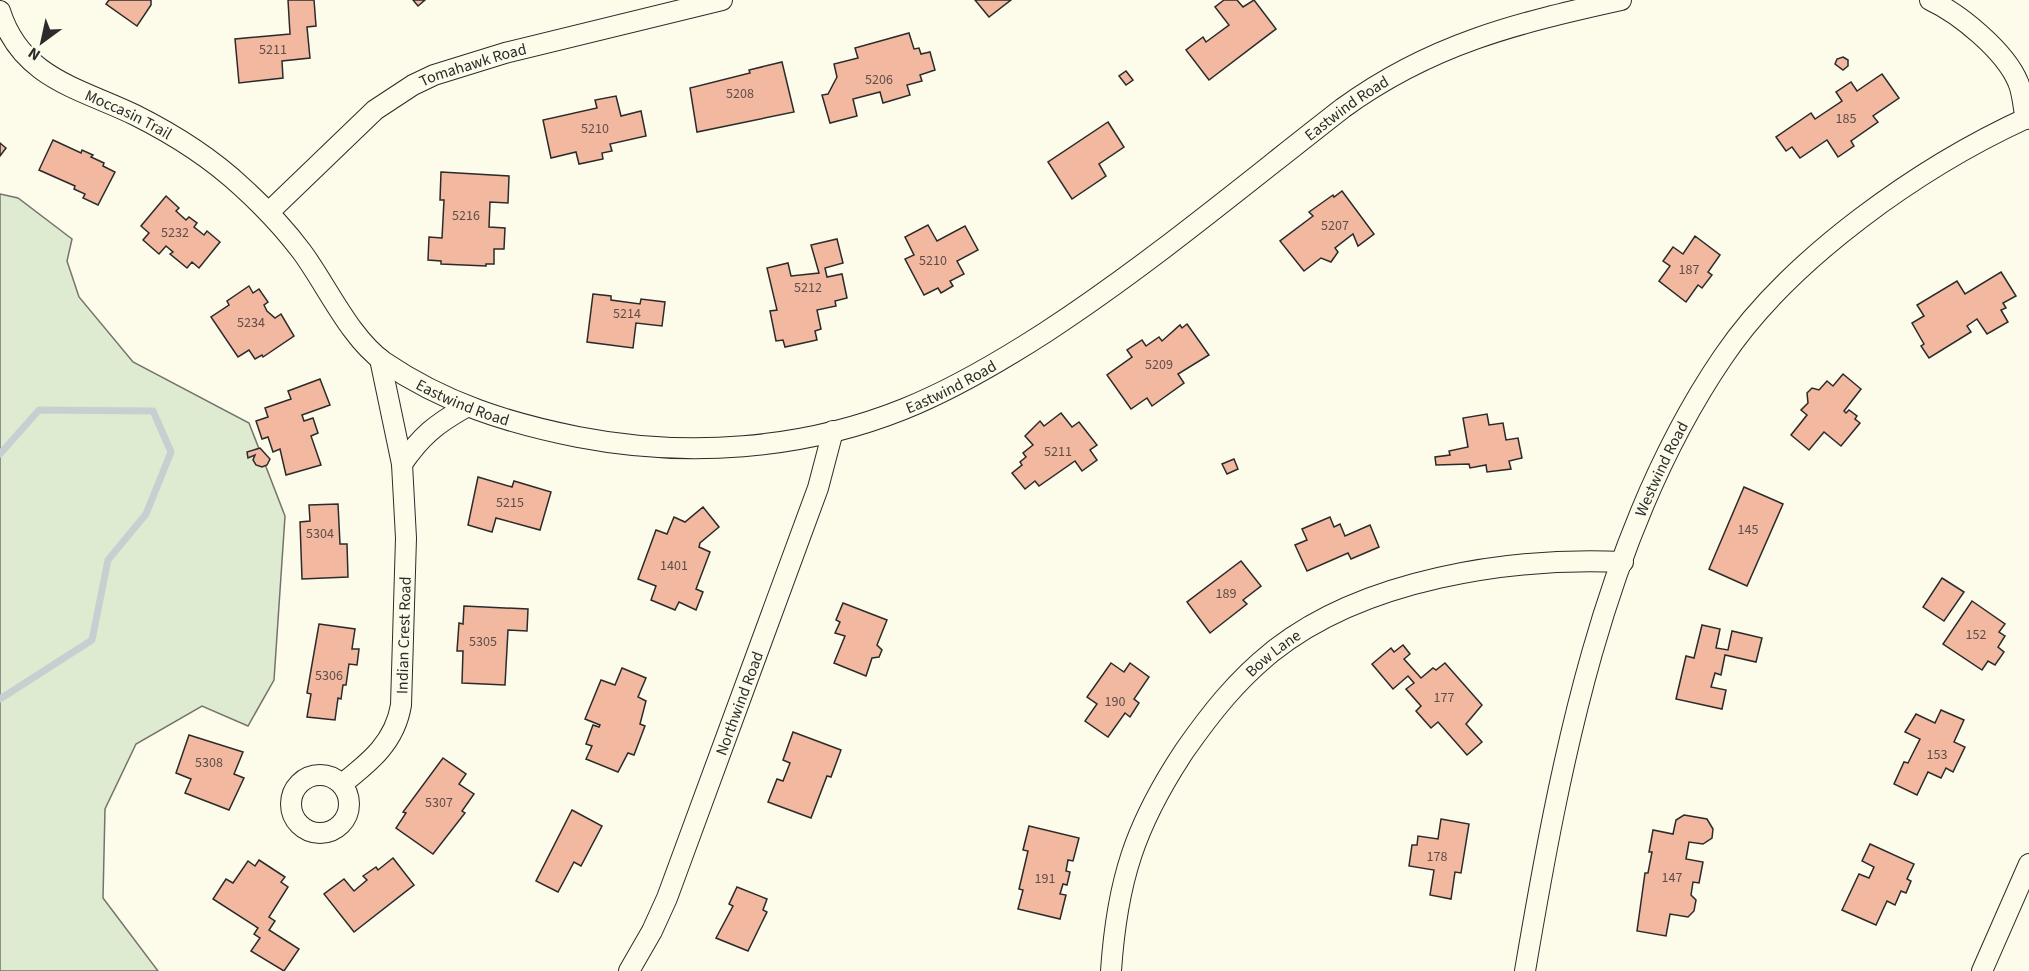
<svg xmlns="http://www.w3.org/2000/svg" width="2029" height="971" font-family="'Source Sans 3',sans-serif">
<style>
.green{fill:#deebd1;stroke:#74746e;stroke-width:1.5}
.lines{fill:none;stroke-linecap:round;stroke-linejoin:round}
.stream{stroke:#c7d0d0;stroke-width:7}
.building{fill:#f2b8a0;stroke:#2b2b2b;stroke-width:1.5}
.street-casing{stroke:#2b2b2b;stroke-width:22}
.street{stroke:#fdfbea;stroke-width:20}
.labels{text-anchor:middle;stroke-width:4.5;stroke-linejoin:round;paint-order:stroke}
.number-label{font-size:14px;fill:#5d4e48}
.street-label{font-size:16px;fill:#2b2b2b;stroke:#fdfbea}
</style>
<rect width="100%" height="100%" fill="#fdfbea"/>
<path class="green" d="M0,194l18,4 54,41 -5,22 12,36 54,65 116,61 36,93 -11,164 -26,46 -46,-20 -66,38 -31,65 -2,89 55,73h-158z"/>
<g class="lines">
<path class="stream" d="M0,454l39,-44 114,1 18,41 -25,62 -38,46 -16,80 -92,59"/>
</g>
<g class="building">
<path d="M109,0h42v5l-14,21 -31,-22z"/>
<path d="M288,0h26l2,26 -9,1 3,31 -28,3 1,17 -44,5 -4,-44 55,-5z"/>
<path d="M413,0h12l-7,6z"/>
<path d="M975,0h36l-22,17z"/>
<path d="M1224,0h13l6,7 11,-7 22,29 -67,51 -23,-30 17,-13 3,5 23,-17 -14,-18z"/>
<path d="M909,33l5,16 5,-1 2,6 9,-2 5,18 -15,5 2,6 -15,4 3,10 -27,8 -3,-11 -27,7 4,17 -27,7 -8,-28 6,-1 9,-17 -3,-13 24,-6 -3,-10z"/>
<path d="M1843,57l5,3v6l-5,4 -8,-6 2,-5z"/>
<path d="M782,62l12,50 -97,20 -7,-44 60,-15 -1,-3z"/>
<path d="M1126,71l7,9 -7,5 -7,-9z"/>
<path d="M1882,74l17,24 -26,18 5,6 -27,19 3,5 -16,11 -11,-17 -27,18 -8,-11 -6,4 -10,-14 35,-24 4,6 27,-18 -6,-9 15,-10 6,9z"/>
<path d="M616,96l5,20 20,-5 5,25 -36,8 2,7 -10,2 1,6 -24,5 -3,-12 -25,6 -8,-38 54,-12 -2,-8z"/>
<path d="M1108,122l16,25 -25,17 7,12 -34,23 -24,-37z"/>
<path d="M53,140l28,13 1,-3 11,5 -2,2 13,6 -1,3 12,6 -17,33 -15,-7 2,-4 -11,-5 1,-3 -36,-16z"/>
<path d="M0,143l6,5 -6,8z"/>
<path d="M441,172l68,4 -1,27 -18,-1 -1,25 16,1 -1,21h-10v15h-8v2l-45,-2v-3l-13,-1 1,-23 13,1 2,-38h-4z"/>
<path d="M1342,191l32,43 -16,12 -5,-12 -18,14 3,4 -7,10 -10,-4 -17,13 -24,-30 33,-25 -4,-4 24,-17 1,2z"/>
<path d="M166,196l13,12 -3,3 10,9 3,-3 8,6 -3,4 10,8 3,-4 13,11 -21,26 -7,-6 -5,6 -17,-14 3,-2 -7,-6 -7,8 -16,-14 6,-7 -8,-7z"/>
<path d="M928,225l9,16 28,-15 13,24 -21,11 7,13 -14,7 3,5 -12,7 -3,-5 -14,7 -19,-36 9,-4 -9,-18z"/>
<path d="M1695,236l25,19 -12,17 4,3 -10,13 -4,-3 -12,17 -27,-21 11,-15 -7,-5 10,-14 10,7z"/>
<path d="M837,239l6,24 -18,5 2,9 15,-3 5,24 -12,3 1,5 -19,4 4,19 -6,2 2,9 -32,7 -2,-7 -7,1 -6,-30 7,-1 -10,-42 21,-5 3,13 28,-3 -8,-28z"/>
<path d="M2001,272l15,24 -13,7 3,5 -5,2 7,12 -21,12 -10,-15 -10,7 4,6 -42,26 -8,-12 3,-2 -12,-21 12,-7 -7,-11 40,-24 8,13z"/>
<path d="M249,286l4,7 6,-4 9,13 -4,3 3,6 8,7 6,-4 13,22 -31,21 -1,-2 -7,4 -6,-9 -11,7 -27,-40 18,-12 -2,-4z"/>
<path d="M593,294l18,2v4l29,4 1,-5 24,3 -3,24 -26,-3 -3,25 -46,-6z"/>
<path d="M1187,324l22,31 -31,19 6,9 -32,23 -5,-8 -16,11 -24,-34 25,-18 -5,-7 15,-10 4,6 13,-9 3,4 18,-16 2,3z"/>
<path d="M1843,374l18,15 -17,22 2,2 3,-3 8,6 -2,3 5,4 -19,23 -17,-14 -15,18 -18,-15 16,-20 -6,-5 7,-7 -1,-10 5,-5 7,2 8,-9 6,5z"/>
<path d="M320,379l10,26 -28,10 2,6 9,-3 5,15 -7,3 10,29 -35,10 -6,-26 -7,3 -5,-15 -6,2 -6,-18 12,-4 -3,-9 26,-9 -3,-8z"/>
<path d="M1061,413l11,14 7,-5 18,23 -7,5 7,10 -15,11 -7,-10 -36,25 -4,-5 -10,8 -13,-16 10,-8 -2,-3 6,-5 -3,-4 10,-8 -8,-9 15,-15 4,5z"/>
<path d="M1487,414l2,11 14,-2 3,17 12,-2 4,20 -13,3 2,8 -24,3 -1,-7 -16,3 -1,-4 -33,1 -1,-8 15,-2 -1,-4 19,-4 -5,-29z"/>
<path d="M260,448l10,11 -3,6 -5,2 -6,-2 -3,-5 2,-5 -7,3 -1,-6z"/>
<path d="M1234,459l4,10 -11,5 -5,-10z"/>
<path d="M478,477l34,10 2,-6 37,11 -11,38 -44,-12 -4,14 -24,-7z"/>
<path d="M1744,487l39,17 -36,82 -38,-17z"/>
<path d="M338,504l2,40h7l1,33 -46,2 -2,-57 10,-1 -1,-16z"/>
<path d="M703,507l16,20 -19,16 -1,4 11,5 -14,37 7,3 -7,18 -17,-8 -4,8 -24,-10 5,-14 -18,-7 18,-49 11,4 7,-17 11,5z"/>
<path d="M1330,517l4,10 6,-3 5,12 25,-11 9,22 -28,12 -3,-6 -41,18 -12,-26 12,-5 -5,-11z"/>
<path d="M1241,561l20,25 -18,14 4,4 -37,29 -23,-31z"/>
<path d="M1942,578l22,14 -20,29 -21,-14z"/>
<path d="M1972,601l33,23 -6,8 6,4 -7,11 6,5 -9,13 -7,-4 -6,9 -39,-26z"/>
<path d="M843,603l44,17 -10,25 5,5 -3,7 -7,1 -6,18 -32,-13 11,-27 -10,-3 5,-11 -4,-2z"/>
<path d="M464,606l64,3 -1,22 -19,-1 -3,55 -43,-2 1,-32h-6l2,-28 4,1z"/>
<path d="M319,624l36,5 -3,20h7l-2,16 -8,-1 -3,21h-3l-2,14 -3,-1 -3,22 -28,-3 4,-23 -4,-1z"/>
<path d="M1702,625l18,4 -4,19 12,2 4,-19 30,7 -6,24 -31,-7 -4,20 -6,-2 -4,14 15,3 -4,19 -46,-10 10,-43 8,2z"/>
<path d="M1403,645l7,9 -6,5 17,19 12,-10 3,2 9,-7 37,42 -16,19 16,18 -15,13 -29,-33 -7,6 -15,-17 5,-5 -15,-17 8,-6 -6,-7 -15,13 -21,-25 19,-16 3,4z"/>
<path d="M1111,663l13,9 6,-9 19,14 -15,22 5,4 -9,14 -5,-4 -17,24 -23,-16 12,-17 -10,-7z"/>
<path d="M622,668l24,10 -8,19 8,4 -6,23 5,2 -11,29 -6,-2 -10,19 -32,-13 6,-13 -6,-2 7,-19 6,2 1,-2 -15,-6 16,-39 14,5z"/>
<path d="M1941,710l23,10 -10,22 11,5 -12,25 -7,-4 -5,10 -13,-6 -11,23 -23,-11 10,-22 4,1 12,-24 -15,-7 11,-18 19,9z"/>
<path d="M793,732l48,18 -10,27 -4,-1 -16,42 -43,-16 9,-23 6,2 7,-18 -7,-3z"/>
<path d="M189,735l54,17 -9,22 10,4 -15,32 -44,-17 6,-14 -15,-6z"/>
<path d="M443,758l23,16 -7,10 15,10 -12,17 3,2 -32,41 -37,-26 10,-15 -3,-1z"/>
<path d="M572,810l30,16 -21,40 -7,-4 -16,30 -22,-11z"/>
<path d="M1684,815l23,4 6,10 -1,9 -9,6 -14,-2 -3,17 17,3 -4,21 -6,-1 -2,13 5,5 -2,11 -6,6 -18,-3 -4,22 -29,-5 8,-58h3l4,-21h-3l4,-22 20,4 3,-14z"/>
<path d="M1441,819l28,5 -8,49 -6,-1 -4,27 -21,-4 4,-25 -25,-4 3,-21h5l1,-9 20,3z"/>
<path d="M1029,826l50,12 -6,23 -5,-1 -2,11 4,1 -3,13 -4,-1 -3,10 6,1 -6,24 -42,-10 5,-19 -4,-1 9,-38 -5,-1z"/>
<path d="M1870,844l44,20 -7,15 4,2 -5,12 -5,-2 -6,14 -8,-4 -11,24 -34,-15 17,-36 10,4 5,-11 -12,-6z"/>
<path d="M393,858l21,27 -60,47 -30,-38 20,-15 10,12 13,-11 -4,-4 13,-9 2,3z"/>
<path d="M259,860l26,17 -4,5 7,5 -19,30 6,4 -6,9 30,19 -15,22 -33,-20 9,-13 -6,-4 4,-6 -45,-29 13,-20 7,4 15,-22 7,5z"/>
<path d="M737,887l30,12 -4,11 4,2 -19,39 -32,-13 17,-32 -4,-2z"/>
</g>
<g class="lines">
<g class="street-casing">
<g id="street">
<path d="M1930,0c30,14 75,51 88,82 5,11 5,25 8,37"/>
<path id="s1" d="M0,11c21,67 79,77 135,104 38,19 76,43 107,72 22,20 42,41 60,65 25,34 48,86 82,110 60,41 124,61 194,75 108,21 224,13 326,-28 50,-20 97,-48 142,-77 104,-68 199,-148 297,-224 88,-64 174,-85 278,-108"/>
<path id="s2" d="M269,212l106,-102 38,-25 21,-10 71,-22 217,-53"/>
<path d="M402,464c19,-28 34,-40 64,-57"/>
<circle cx="320" cy="804" r="29"/>
<path id="s3" d="M342,784c28,-22 53,-42 59,-79l5,-167 -4,-74 -22,-105"/>
<path id="s4" d="M629,971l23,-40 15,-33 151,-410 15,-57"/>
<path id="s5" d="M1111,971c6,-90 24,-146 74,-221 26,-37 52,-70 87,-98 91,-73 238,-95 351,-90"/>
<path id="s6" d="M1525,971c35,-206 78,-438 198,-614 67,-99 198,-191 306,-240"/>
<path d="M1982,971l47,-107"/>
</g>
</g>
<use href="#street" class="street"/>
</g>
<g class="labels">
<g class="number-label">
<text x="273" y="54">5211</text>
<text x="879" y="84">5206</text>
<text x="740" y="98">5208</text>
<text x="1846" y="123">185</text>
<text x="595" y="133">5210</text>
<text x="466" y="220">5216</text>
<text x="1335" y="230">5207</text>
<text x="175" y="237">5232</text>
<text x="933" y="265">5210</text>
<text x="1689" y="274">187</text>
<text x="808" y="292">5212</text>
<text x="627" y="318">5214</text>
<text x="251" y="327">5234</text>
<text x="1159" y="369">5209</text>
<text x="1058" y="456">5211</text>
<text x="510" y="507">5215</text>
<text x="1748" y="534">145</text>
<text x="320" y="538">5304</text>
<text x="674" y="570">1401</text>
<text x="1226" y="598">189</text>
<text x="1976" y="639">152</text>
<text x="483" y="646">5305</text>
<text x="329" y="680">5306</text>
<text x="1444" y="702">177</text>
<text x="1115" y="706">190</text>
<text x="1937" y="759">153</text>
<text x="209" y="767">5308</text>
<text x="439" y="807">5307</text>
<text x="1437" y="861">178</text>
<text x="1672" y="882">147</text>
<text x="1045" y="883">191</text>
</g>
<g class="street-label">
<text dy="6" stroke="none"><textPath href="#s2" startOffset="256">Tomahawk Road</textPath></text>
<text dy="6" stroke="none"><textPath href="#s1" startOffset="1611">Eastwind Road</textPath></text>
<text dy="6" stroke="none"><textPath href="#s1" startOffset="171">Moccasin Trail</textPath></text>
<text dy="6" stroke="none"><textPath href="#s1" startOffset="1126">Eastwind Road</textPath></text>
<text dy="6" stroke="none"><textPath href="#s1" startOffset="622">Eastwind Road</textPath></text>
<text dy="6" stroke="none"><textPath href="#s6" startOffset="522">Westwind Road</textPath></text>
<text dy="6" stroke="none"><textPath href="#s3" startOffset="171">Indian Crest Road</textPath></text>
<text dy="6" stroke="none"><textPath href="#s5" startOffset="368">Bow Lane</textPath></text>
<text dy="6" stroke="none"><textPath href="#s4" startOffset="290">Northwind Road</textPath></text>
</g>
</g>
<g transform="translate(42 42) rotate(213)" stroke="#fdfbea" stroke-width="4.5" paint-order="stroke">
<path d="M0-4.5L10 22L0 15L-10 22Z" fill="#2b2b2b"/>
<text y="-9" font-size="16" font-weight="bold" text-anchor="middle" fill="#2b2b2b">N</text>
</g>
</svg>
